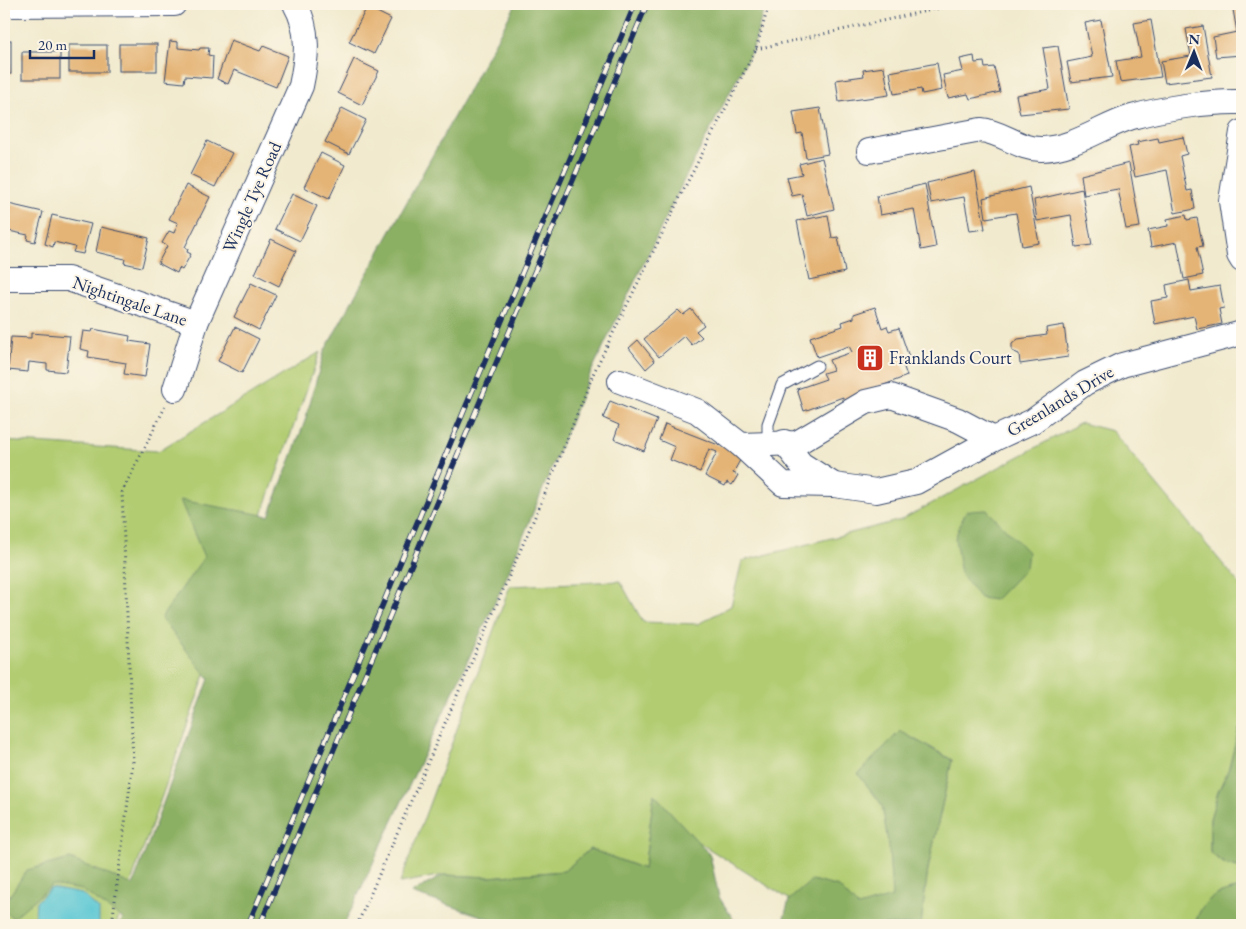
<svg xmlns="http://www.w3.org/2000/svg" width="1246" height="929" font-family="'EB Garamond',serif">
<style>
.green{fill:#b1cc71;stroke:#667e68}
.forest{fill:#8cb063;stroke:#547060}
.water{fill:#5bc7d4;stroke:#3b7b99}
.building{fill:#e4b476}
.lines{fill:none;stroke-linecap:round;stroke-linejoin:round}
.lane-casing{stroke:#3b4b6f;stroke-width:13}
.street-casing{stroke:#3b4b6f;stroke-width:26}
.path{stroke:#3b4b6f;stroke-width:3;stroke-dasharray:1 4;stroke-linecap:butt}
.lane{stroke:#fff;stroke-width:11}
.street{stroke:#fff;stroke-width:24}
.rail-casing{stroke:#1b2f5e;stroke-width:5.5}
.rail{stroke:#fcf5e5;stroke-width:4;stroke-dasharray:11;stroke-linecap:butt}
.labels{text-anchor:middle;stroke-width:4;stroke-linejoin:round;paint-order:stroke}
.street-label{font-size:18px;fill:#1b2f5e;stroke:#fcf5e5}
.poi-label{font-size:18px;fill:#1b2f5e;stroke:#fcf5e5;text-anchor:start}
</style>
<rect width="100%" height="100%" fill="#fcf5e5"/>
<filter id="ink" filterUnits="userSpaceOnUse"><feTurbulence type="fractalNoise" baseFrequency=".02" numOctaves="2"/><feDisplacementMap in="SourceGraphic" scale="10" xChannelSelector="R" yChannelSelector="G"/><feConvolveMatrix kernelMatrix="1 2 1 2 8 2 1 2 1" color-interpolation-filters="sRGB"/></filter>
<filter id="wash" filterUnits="userSpaceOnUse"><feTurbulence type="fractalNoise" baseFrequency=".0096" numOctaves="4" result="noise"/><feDisplacementMap in="SourceGraphic" scale="20" xChannelSelector="R" yChannelSelector="G"/><feGaussianBlur stdDeviation="1.12" result="paint"/><feColorMatrix in="noise" values="0 0 0 0 0 0 0 0 0 0 0 0 0 0 0 0 0 1.4 0 .05"/><feComposite in="paint" operator="in"/></filter>
<g filter="url(#wash)">
<rect width="100%" height="100%" fill="#f1eace"/>
<g class="green">
<path d="M320,352l-204,573h-112v-484l154,10z"/>
<path d="M1081,423l31,8 130,156v139l-3,3 -10,39 -11,24 -8,27v33l15,12 17,4v20c-26,5 -40,10 -47,37h-275l8,-56 24,-109 -27,-16 -9,181h-86l-135,-85 -41,-45 -10,74 -54,-20 -26,22 -75,6 -45,-2 -44,8 110,-297 110,-5 23,41 55,2 33,-18 11,-45 159,-41z"/>
</g>
<g class="forest">
<path d="M516,4h249l-12,44 -69,132 -93,192 -87,211 -160,342h-226l5,-6 -41,-29 -30,-5 -39,33 -9,-7v-7l23,-34 43,-11 63,26 76,-206 -48,-61 43,-61 -24,-57 89,16 36,-95 19,-69z"/>
<path d="M987,510l41,42 -2,16 -31,32 -15,-2 -19,-24 -6,-36 11,-27z"/>
<path d="M1242,726v142l-17,-4 -15,-11v-34l8,-27 11,-24 10,-39z"/>
<path d="M900,731l52,29 -24,109 -7,56h-139l7,-25 23,-20 27,7 19,20 34,-10 -3,-48 -7,-44 -24,-31z"/>
<path d="M654,794l56,61 9,42 18,28h-228l-98,-32 33,-18 45,2 75,-6 26,-22 54,20z"/>
<path d="M1242,888v37h-47c7,-27 21,-32 47,-37z"/>
</g>
<path class="water" d="M51,888l31,6 17,15v16h-57l-7,-9 1,-14z"/>
<g id="blocks">
<g class="building">
<path d="M385,4h13l-2,5z"/>
<path d="M1232,4h10v51l-26,2 -3,-20 24,-5z"/>
<path d="M367,7l24,12 -17,35 -25,-12z"/>
<path d="M1101,20l11,57 -41,5 -4,-20 25,-5 -7,-34z"/>
<path d="M1151,20l10,57 -41,5 -4,-21 25,-4 -7,-34z"/>
<path d="M1203,26l9,51 -47,6 -4,-22 30,-5 -5,-27z"/>
<rect x="4" y="40" width="7" height="34"/>
<path d="M231,40l29,11 3,-5 25,10 -12,31 -42,-17 -6,14 -11,-5z"/>
<path d="M170,41l8,1v6l21,2 1,-2h9l-1,7 5,1 -1,22 -27,-2 -1,7 -19,-2z"/>
<rect x="119" y="44" width="38" height="27"/>
<rect x="69" y="45" width="38" height="27"/>
<path d="M1058,46l11,63 -49,5 -4,-19 34,-6 -7,-41z"/>
<rect x="22" y="52" width="38" height="27"/>
<path d="M974,56l1,7 9,-1 1,6 9,-1 6,25 -30,7 -2,-5 -20,4 -5,-23 20,-4 -3,-12z"/>
<path d="M354,59l25,12 -17,34 -24,-12z"/>
<path d="M937,63l5,27 -20,4 -1,-5 -27,5 -4,-22z"/>
<path d="M884,67l5,28 -50,7 -3,-22 28,-4 -1,-6z"/>
<path d="M342,108l24,12 -17,34 -24,-12z"/>
<path d="M820,108l8,46 -22,4 -4,-25 -5,1 -4,-22z"/>
<path d="M1183,137l4,17 -7,2 7,35 5,-1 3,19 -20,4 -8,-43 -32,7 -6,-30 9,-2 -1,-3 21,-4 1,4z"/>
<path d="M207,141l25,12 -17,34 -25,-12z"/>
<path d="M321,153l24,12 -16,34 -25,-12z"/>
<path d="M822,158l12,51 -27,7 -5,-22 -10,2 -5,-19 15,-3 -3,-10z"/>
<path d="M1129,163l11,64 -14,2 -8,-40 -34,6 -3,-20z"/>
<path d="M975,172l10,57 -15,2 -6,-34 -33,6 -4,-20z"/>
<path d="M925,184l11,63 -15,3 -7,-41 -34,6 -3,-19z"/>
<path d="M186,185l24,12 -25,50 3,2 -1,3 4,2 -9,16 -3,-2 -2,5 -19,-10 9,-17 -5,-3 7,-12 5,2 4,-10 -9,-4z"/>
<path d="M1029,187l10,56 -17,3 -6,-33 -30,5 -3,-20z"/>
<path d="M1082,189l10,56 -16,2 -5,-32 -34,6 -3,-21z"/>
<path d="M292,194l25,12 -17,35 -25,-12z"/>
<path d="M4,203l39,9 -8,30 -8,-2 1,-5 -24,-5z"/>
<path d="M52,215l39,9 -8,30 -10,-2 2,-5 -21,-5 -1,5 -8,-3z"/>
<path d="M828,215l4,23 6,-1 7,35 -36,8 -12,-59z"/>
<path d="M1186,215l1,5 10,-2 6,28 -6,1 6,28 -19,4 -7,-37 -26,5 -3,-17 20,-4 -1,-7z"/>
<path d="M101,227l48,11 -7,29 -18,-4 1,-4 -29,-7z"/>
<path d="M271,239l25,12 -17,35 -24,-12z"/>
<path d="M1189,280l2,11 29,-5 4,22 -5,1 3,15 -25,5 -3,-13 -39,8 -4,-23 17,-3 -2,-13z"/>
<path d="M251,283l25,12 -17,35 -25,-13z"/>
<path d="M875,307l7,21 5,-2 2,5 10,-3 10,29 -8,2 6,17 -64,25v-4l-39,14 -7,-22 29,-10 -3,-6 10,-3 -4,-10 23,-8 -3,-6 -32,11 -7,-20 33,-11 -1,-4 12,-4v-4z"/>
<path d="M691,309l13,16 -8,6 6,6 -10,8 -8,-9 -25,21 -15,-18 34,-29 5,5z"/>
<path d="M1064,325l4,32 -48,7 -1,-10 -7,-3v-7l6,-5 29,-4 -1,-7z"/>
<path d="M235,327l24,12 -17,34 -24,-12z"/>
<path d="M93,329l37,7 -1,5 21,3 -5,33 -21,-3 2,-11 -38,-6 1,-6 -9,-2 3,-18 9,1z"/>
<path d="M31,333l39,3 -4,36 -19,-2v-6l-18,-2 -1,10 -20,-2 3,-33 20,1z"/>
<path d="M638,340l17,21 -9,8 -17,-21z"/>
<path d="M610,401l47,19 -13,31 -30,-12 5,-14 -16,-7z"/>
<path d="M665,424l56,22 2,-4 21,11 -11,20 5,2 -6,10 -5,-3 -2,4 -20,-10 12,-24 -8,-3 -9,23 -30,-12 5,-13 -16,-7z"/>
</g>
</g>
</g>
<g filter="url(#ink)">
<use href="#blocks" fill-opacity="0" stroke="#3b4b6f" stroke-width="1"/>
<g class="lines">
<g class="lane-casing">
<path id="lane" d="M768,443v-19l14,-39 35,-19"/>
</g>
<g class="street-casing">
<g id="street">
<path d="M4,5l170,-1"/>
<path d="M1242,132l-11,69 8,54 3,5"/>
<path d="M869,151l112,-21c22,2 39,20 61,19 33,-1 60,-23 90,-32 32,-9 77,-16 110,-15"/>
<path d="M4,279h64l128,44"/>
<path d="M620,381l77,30 44,34 42,39 51,1 42,6 40,-9 78,-43"/>
<path d="M175,389l21,-66 105,-237c6,-28 9,-56 -6,-82"/>
<path d="M784,442l17,22 33,21"/>
<path d="M741,445l56,-2 69,-41 25,-6 67,24 36,19 39,-18 52,-38 37,-18 120,-32"/>
</g>
</g>
<g class="path">
<path d="M756,49l202,-45"/>
<path d="M109,925l4,-9 20,-154 -11,-270 43,-85"/>
<path d="M357,925l190,-436 47,-117 92,-187 70,-136 13,-45"/>
</g>
<use href="#lane" class="lane"/>
<use href="#street" class="street"/>
<g class="rail-casing">
<g id="rail">
<path d="M248,925l387,-921"/>
<path d="M260,925l387,-921"/>
</g>
</g>
<use href="#rail" class="rail"/>
</g>
</g>
<defs>
<g id="building-square" transform="scale(1.4375)"><rect x="-9" y="-9" width="18" height="18" rx="4" fill="#c8321e" stroke="#fcf5e5"/><path d="M-4-6H4V6H1V3H-1V6H-4ZM-2.5-4.3h1.7v1.8h-1.7ZM.8-4.3h1.7v1.8H.8ZM-2.5-1h1.7V.8h-1.7ZM.8-1h1.7V.8H.8Z" fill="#fff"/></g>
</defs>
<g fill-rule="evenodd">
<use href="#building-square" x="870" y="358"/>
</g>
<g class="labels">
<g class="street-label">
<text transform="translate(252 197) rotate(-66)" y="6">Wingle Tye Road</text>
<text transform="translate(130 301) rotate(19)" y="6">Nightingale Lane</text>
<text transform="translate(1060 401) rotate(-31)" y="6">Greenlands Drive</text>
</g>
<g class="poi-label">
<text x="889" y="364">Franklands Court</text>
</g>
</g>
<rect width="1246" height="929" fill="none" stroke="#fcf5e5" stroke-width="20"/>
<g transform="translate(1194 52) rotate(1)" stroke="#fcf5e5" stroke-width="4" paint-order="stroke">
<path d="M0-4L9 19L0 12L-9 19Z" fill="#1b2f5e"/>
<text y="-8" font-size="14" font-weight="bold" text-anchor="middle" fill="#1b2f5e">N</text>
</g>
<path d="M30 50v8h64v-8" fill="none" stroke="#1b2f5e" stroke-width="2.5"/>
<text x="38" y="50" font-size="15" fill="#1b2f5e" stroke="#fcf5e5" stroke-width="4" paint-order="stroke">20 m</text>
</svg>
